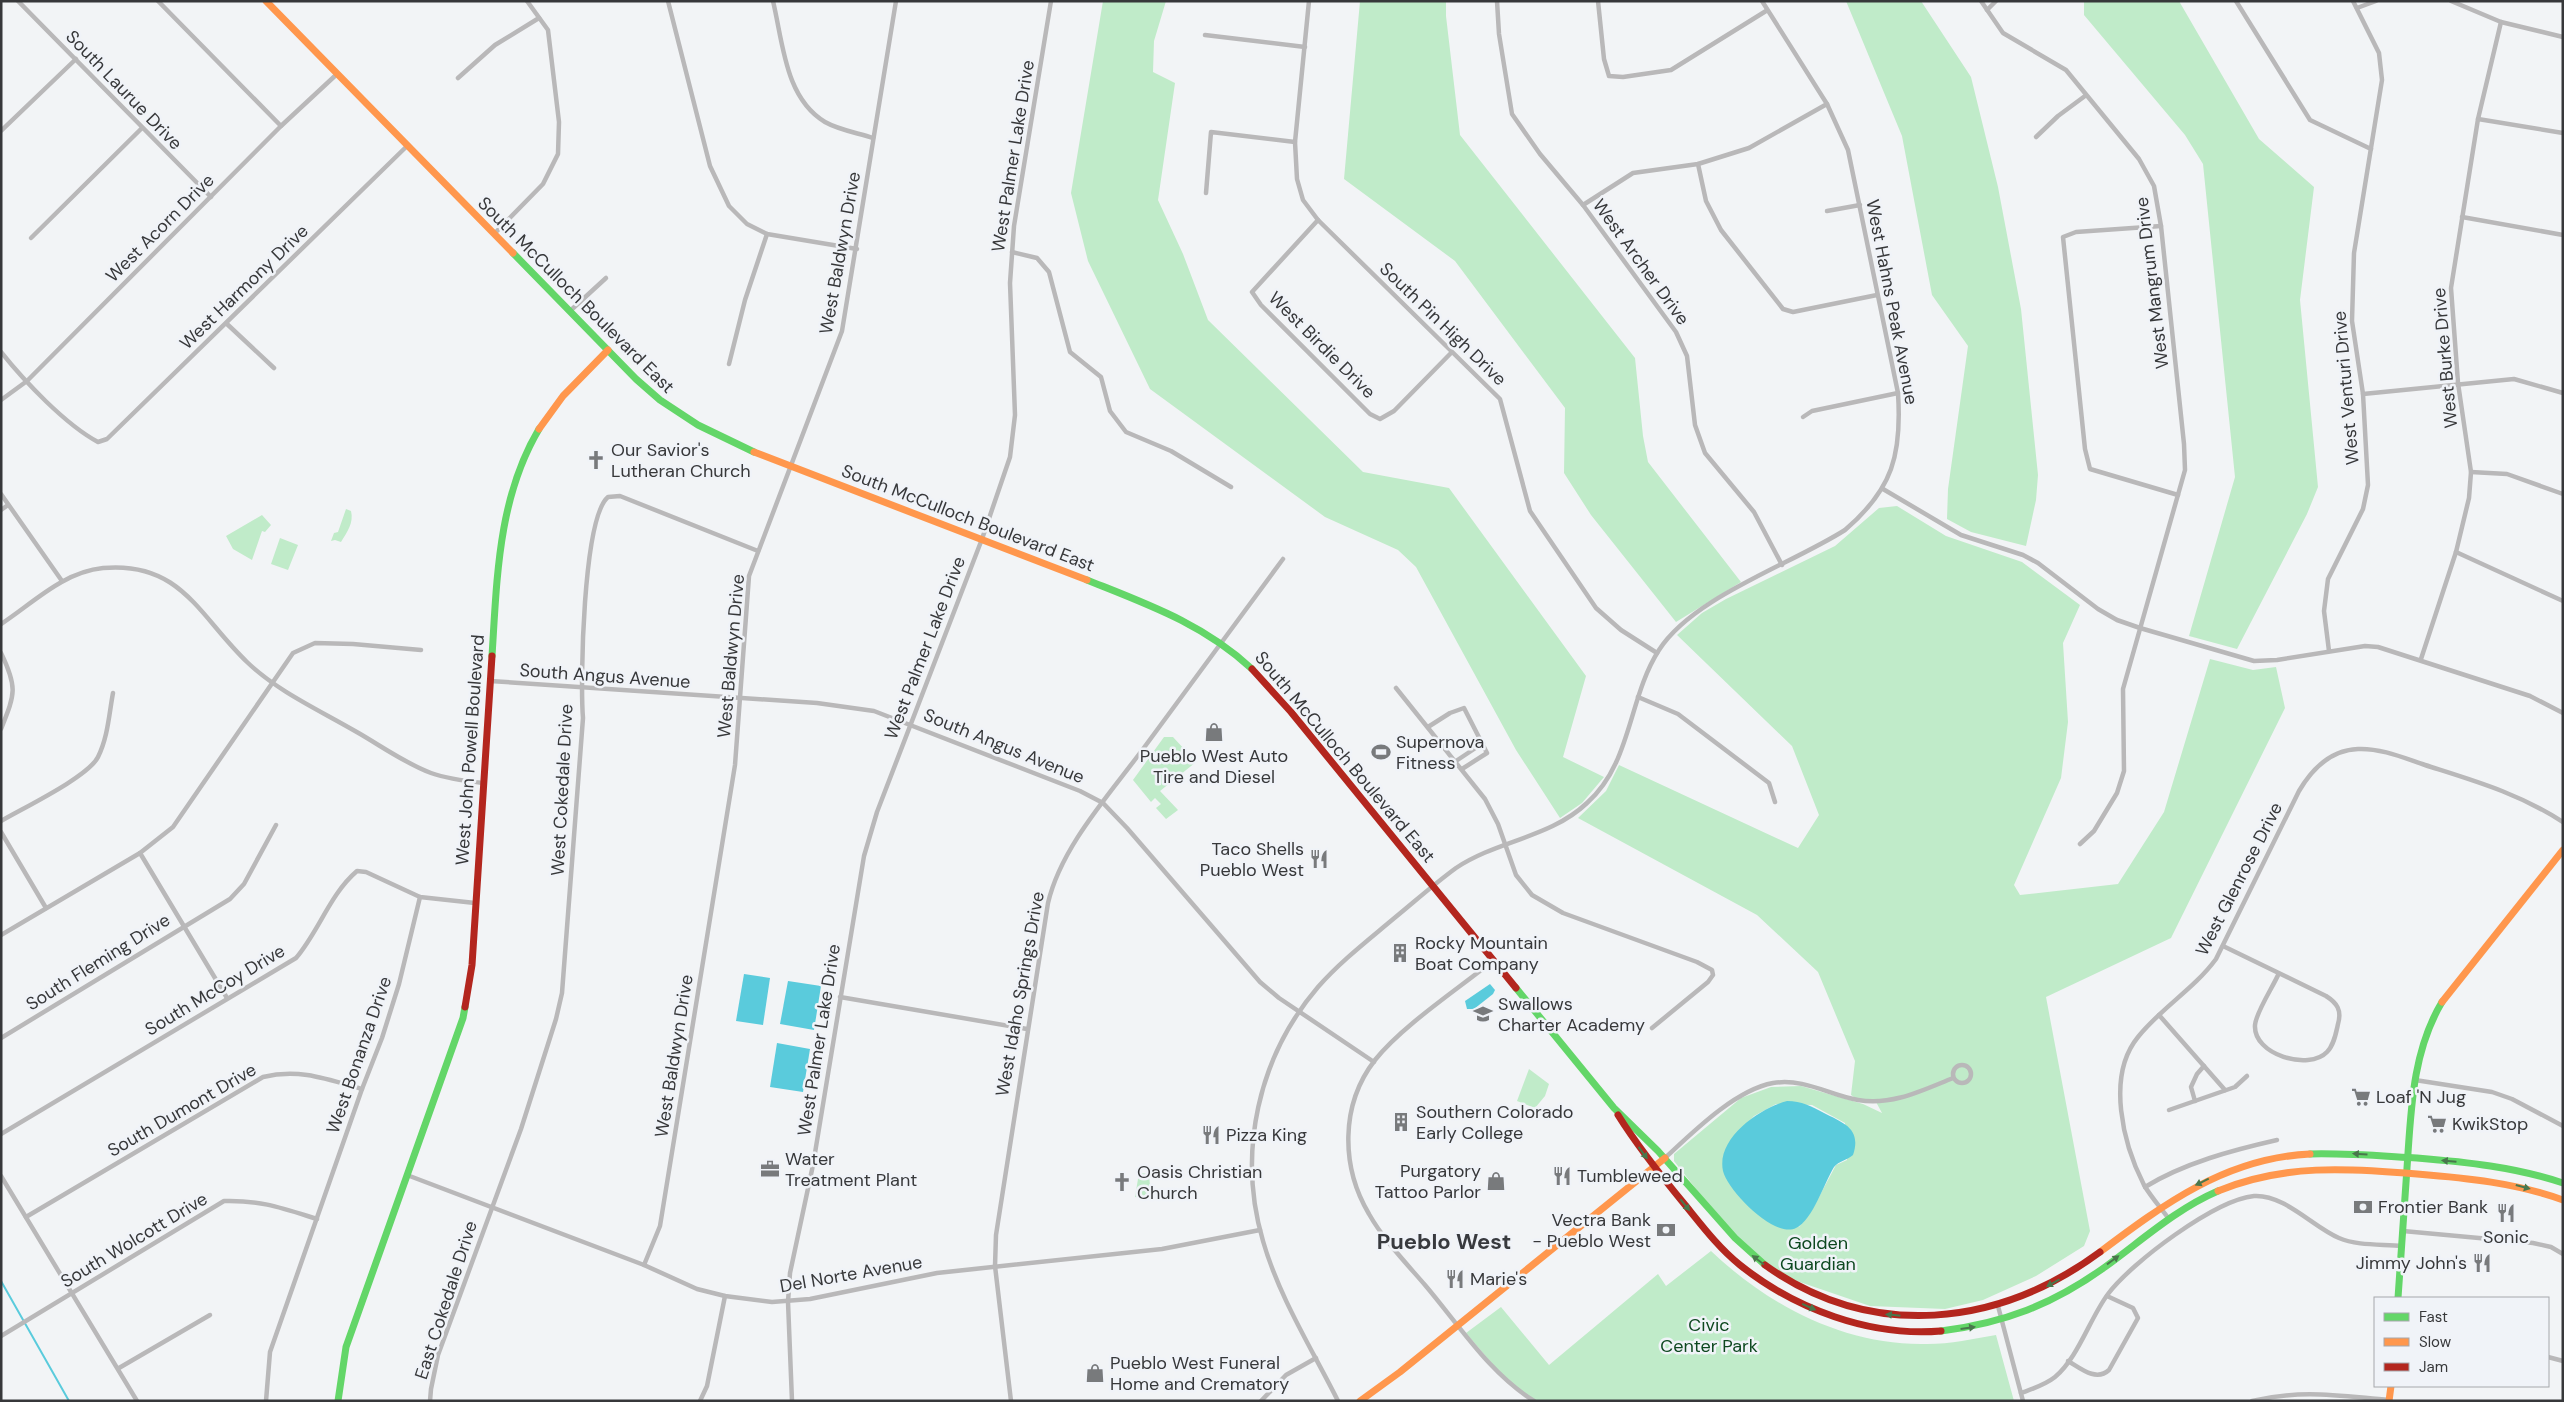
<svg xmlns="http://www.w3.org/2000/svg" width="2564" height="1402" font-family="'DM Sans',sans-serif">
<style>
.green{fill:#c0ebc9;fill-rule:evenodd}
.water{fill:#5acbdc}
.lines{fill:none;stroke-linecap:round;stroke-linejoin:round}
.stream{stroke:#5acbdc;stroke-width:2}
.street{stroke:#b9b8b9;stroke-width:4.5}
.fast{stroke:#63d668;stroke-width:7}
.slow{stroke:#ff974d;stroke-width:7}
.jam{stroke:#b3261e;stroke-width:7}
.oneway{fill:#49774c}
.labels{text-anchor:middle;stroke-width:5;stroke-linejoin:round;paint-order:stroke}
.street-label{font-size:18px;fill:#37383a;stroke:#f0f3f8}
.poi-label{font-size:18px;fill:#37383a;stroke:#f0f3f8;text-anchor:start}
.park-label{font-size:18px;fill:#0d481f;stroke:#f0f3f8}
.district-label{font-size:22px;font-weight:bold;fill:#383a3e;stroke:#f0f3f8}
</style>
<rect width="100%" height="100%" fill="#f2f4f6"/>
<g class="green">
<path d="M1103,1h63l-12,40 -1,31 22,11 -17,117 25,54 25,66 155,152 86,16 137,188 -23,81 41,20 -22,26 -22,15 -44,-68 -100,-183 -18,-17 -73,-33 -175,-128 -62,-128 -17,-68z"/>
<path d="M1360,1h86v15l14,119 175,223 8,78 5,26 93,120 -65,40 -85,-107 -27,-42 1,-65 -110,-147 -111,-82z"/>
<path d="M1846,1h75l50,76 27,110 23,122 17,166 -2,25 -10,46 -55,-14 -24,-13 1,-30 20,-143 -36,-51 -30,-159z"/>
<path d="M2084,1h95l80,138 55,48 -14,113 18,187 -11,27 -70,135 -48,-13 46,-159 -32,-313 -18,-29 -101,-120z"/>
<path d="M1897,506l49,30 76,26 58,43 -17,38 5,79 -7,56 -47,107 6,10 98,-11 46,-72 46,-153 43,11 23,-3 9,41 -114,230 -125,59 44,234 -6,15 -48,30 -53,24 -38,9 -75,-3 -79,-27 -36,-24 -28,-27 -53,-67v-7l67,-56 30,-11 30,-1 62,18 19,9 -6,-11 -16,-1 -9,-6 4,-34 -37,-89 -61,-57 -179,-97 28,-27 13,-26 179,83 21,-33 -27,-69 -115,-111 25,-22 24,-14 109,-53 44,-38zM1776,1104l36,1 33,18 2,37 -11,5 -24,45 -13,17 -69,-84 24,-27z"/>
<path d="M346,509l5,2c3,12 -4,21 -10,31l-6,-2 -4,1 3,-8 4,-1z"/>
<path d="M262,515l9,10 -6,7 -3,-1 -10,29 -19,-11 -7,-13z"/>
<path d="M280,538l18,7 -10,25 -17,-6z"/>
<path d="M1164,737h9l23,25 -36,29 18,19 -12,9 -10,-11 5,-4 -6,-6 -4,4 -18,-22z"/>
<path d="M1529,1069l20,15 -4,12 -10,12 -18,-7z"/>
<path d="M1139,1173l10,1 2,25 -16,-2z"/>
<path d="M1711,1251c58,55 134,95 216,93 24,0 46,-5 69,-9l18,66h-480l-28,-21 -40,-47 35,-26 48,58 109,-91 8,12z"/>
</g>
<g class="water">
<path d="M744,974l26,4 -7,47 -27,-4z"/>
<path d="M788,981l33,5 -7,44 -34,-6z"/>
<path d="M1490,984l5,6 -2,4 -19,15h-7l-2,-8z"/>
<path d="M777,1043l33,6 -7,43 -33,-5z"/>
<path d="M1787,1101c15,0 24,5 37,12 19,10 38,15 29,42 -6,5 -14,6 -19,12 -10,16 -21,53 -38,61 -21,11 -68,-37 -73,-57 -7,-33 37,-63 64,-70z"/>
</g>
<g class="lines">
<path class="stream" d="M1,1281l68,120"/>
<g class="street">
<path d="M18,1l193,196"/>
<path d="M158,1l123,125"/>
<path d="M668,1l42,165 19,40 18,18 20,10 90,15"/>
<path d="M773,1c10,42 12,97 52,121 14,8 33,11 48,16"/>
<path d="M1309,1l-14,141 2,37 6,21 15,20 182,179 30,112 66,97 25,22 36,23"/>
<path d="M1497,1l2,33 13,80 28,40 43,51 93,127 11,24 8,69 10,28 49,59 28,53"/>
<path d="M1598,1l6,58 5,17 14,1 48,-7 95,-59"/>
<path d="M1981,1l22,32 63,37 73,89 15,27 7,40 23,218 1,26 -62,219 1,82 -7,22 -23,38 -14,13"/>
<path d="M2236,1l74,119 61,29"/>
<path d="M2451,1l50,21 62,15"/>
<path d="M2357,8l19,-7"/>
<path d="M1987,10l9,-9"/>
<path d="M1205,35l100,12"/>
<path d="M458,78l37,-33 44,-27"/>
<path d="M2478,119l85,14"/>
<path d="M1,131l75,-72"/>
<path d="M2036,137l22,-21 27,-20"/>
<path d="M1698,164l8,37 15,29 62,79 10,3 84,-17"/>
<path d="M1206,193l5,-61 84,10"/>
<path d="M1583,205l50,-32 65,-9 51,-16 78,-44"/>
<path d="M1827,211l33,-6"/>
<path d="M2462,217l101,18"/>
<path d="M1318,220l-66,72 9,13 109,109 10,5 14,-8 57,-58"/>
<path d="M2161,226l-85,6 -13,5 22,212 5,20 88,26"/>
<path d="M494,234l49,-50 15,-30 1,-32 -11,-92 -21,-29"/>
<path d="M31,238l111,-110"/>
<path d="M1012,252l25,6 12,14 21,80 31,25 9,34 16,21 45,19 60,36"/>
<path d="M570,311l36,-33"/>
<path d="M227,324l47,44"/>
<path d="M1,352c23,29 65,73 97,90l9,-3 299,-292"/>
<path d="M729,364l16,-64 22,-66"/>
<path d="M2363,394l151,-15 49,14"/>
<path d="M1,400l26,-19 254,-255 56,-52"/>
<path d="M1803,417l9,-6 86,-18"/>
<path d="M2471,472l36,2 56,20"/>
<path d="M1883,489l78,46 62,20 15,8 60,46 19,11 23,8 114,33 23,-1 88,-14 13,1 152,49 33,17"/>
<path d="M1,494l61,87"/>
<path d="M1,510l7,-5"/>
<path d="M2456,552l107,49"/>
<path d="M1,624c32,-21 62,-52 102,-56 78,-7 96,48 144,94 30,29 72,48 108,69 25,14 49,32 76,42 17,6 34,8 52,10"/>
<path d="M2329,651l-5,-40 4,-32 35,-70 5,-24 -5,-91 -11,-73 2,-68 28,-173 -3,-27 -26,-52"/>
<path d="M1,653c17,35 14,41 0,76"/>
<path d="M2421,659l35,-107 13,-54 2,-26 -13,-89 -7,-95 27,-169 23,-97"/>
<path d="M490,681l327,22 57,8 206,80 23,12 24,25 133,154 19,16 95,64"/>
<path d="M1396,688l89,111 13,25 18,51 16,20 31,18 134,49 15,8 1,5 -5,7 -56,46"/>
<path d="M1638,697l40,17 91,69 6,19"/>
<path d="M1428,727l22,-14 14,-5 23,45 -25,16"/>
<path d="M1456,761l27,-18"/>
<path d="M1,821c22,-13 87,-44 97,-64 10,-20 11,-43 15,-64"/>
<path d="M1,832l45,76"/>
<path d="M140,853l87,145"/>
<path d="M1,935l139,-82 33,-26 120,-174 22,-10 38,1 68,6"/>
<path d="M2223,946l103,50c11,7 16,14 12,28 -2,9 -4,21 -11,28 -18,19 -74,3 -72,-27 1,-13 18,-38 24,-52"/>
<path d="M1494,960c-36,29 -92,66 -119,100 -35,45 -34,107 -6,154 14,25 37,49 56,71 34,40 64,88 109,116"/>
<path d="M840,997l187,32"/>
<path d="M2159,1015l66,75"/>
<path d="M1,1038l229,-139 14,-15 32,-59"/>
<circle cx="1962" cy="1074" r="9"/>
<path d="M2415,1080l77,12 20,7 51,27"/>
<path d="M2195,1101l-4,-14 6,-13 7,-8"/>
<path d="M2169,1110l66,-23 12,-11"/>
<path d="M1,1134l295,-176c23,-27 34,-64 61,-87l9,1 54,25 55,6"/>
<path d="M1665,1158c28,-26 70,-68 108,-75 32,-5 56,12 85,17 34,6 65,-10 95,-22"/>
<path d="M407,1175l237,90 53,24 28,7 47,6 38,-3 127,-26 225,-24 98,-19"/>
<path d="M1,1176l136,225"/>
<path d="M2145,1187c39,-24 88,-37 132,-47"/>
<path d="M26,1217l237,-140c36,-9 64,2 99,12"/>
<path d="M2169,1219c-8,-11 -18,-22 -25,-34 -21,-41 -38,-109 -6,-148 23,-29 56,-48 78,-78l83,-168c13,-22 32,-41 59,-42 23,-1 46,9 67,16 50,16 93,28 138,57"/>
<path d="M2403,1231l130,12 18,4 12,7"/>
<path d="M644,1265l16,-39 75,-461 14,-189 93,-245 54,-330"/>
<path d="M1998,1306l25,95"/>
<path d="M1,1336l223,-135c37,-1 58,7 93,18"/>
<path d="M2548,1357l15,4"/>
<path d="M2068,1361c12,7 28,21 41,9l29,-52 -5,-10 -26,-12"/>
<path d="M119,1368l91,-53"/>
<path d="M2021,1393c11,-4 24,-8 34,-16 23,-19 35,-59 53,-83 24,-32 107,-94 146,-98 30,-2 59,31 85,42 18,8 43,6 63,8"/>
<path d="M266,1401l4,-49 92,-263 20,-51 17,-54 21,-87"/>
<path d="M430,1401l1,-12 7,-34 83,-226 35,-110 6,-26 21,-275c-3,-35 0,-200 25,-221l12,-1 138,55"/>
<path d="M700,1401l7,-15 18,-90"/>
<path d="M792,1401l-4,-99 2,-29 23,-108 51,-309 13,-44 105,-273 28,-82 5,-42 -5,-132 4,-57 37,-225"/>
<path d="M1011,1401l-16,-135 1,-31 52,-332c13,-56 61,-108 95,-154 47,-63 93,-127 140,-190"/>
<path d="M1261,1401l25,-26 30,-17"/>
<path d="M1338,1401c-26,-52 -59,-104 -75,-160 -26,-88 -5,-184 55,-254 22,-25 49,-46 74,-67 21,-17 42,-36 64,-52 42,-28 94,-30 131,-65 45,-40 41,-105 72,-153 34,-53 131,-85 186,-120 48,-41 57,-76 53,-137l-50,-243 -21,-46 -65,-103"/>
<path d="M2252,1401c50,-12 88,-5 137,-1"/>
</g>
<g class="fast">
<path d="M513,253l123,126 24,21 38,25 56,27"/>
<path d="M1087,580c60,24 117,44 165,89"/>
<path d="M492,656c5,-78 6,-158 47,-227"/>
<path d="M1516,988l98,120 44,43 77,87 30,27"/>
<path d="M2310,1154c35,-1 71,2 107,4 49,4 98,9 146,25"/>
<path d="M2398,1298c3,-43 6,-86 9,-130 4,-57 5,-116 35,-166"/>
<path d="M1941,1331c63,-8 111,-26 164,-64 36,-26 71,-58 113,-76"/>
<path d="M338,1401l8,-54 117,-329 2,-11"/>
</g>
<g class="slow">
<path d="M266,1l247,252"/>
<path d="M539,429l24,-33 45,-46"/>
<path d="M754,452l333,128"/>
<path d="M2442,1002l121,-152"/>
<path d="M2218,1191c65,-27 130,-23 199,-17 50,4 99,9 146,26"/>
<path d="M2100,1252c64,-48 126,-94 210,-98"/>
<path d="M1360,1401l40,-29 265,-214"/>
<path d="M2389,1401l2,-15"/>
</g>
<g class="jam">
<path d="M1252,669l39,43 225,276"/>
<path d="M465,1007l7,-42 20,-309"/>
<path d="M1618,1115c20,32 44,62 68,91 17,21 33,42 54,59 55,44 130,72 201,66"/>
<path d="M1765,1265c107,76 233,62 335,-13"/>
</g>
</g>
<defs><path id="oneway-solid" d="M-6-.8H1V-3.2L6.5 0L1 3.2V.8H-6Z" transform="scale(1.25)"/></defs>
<g class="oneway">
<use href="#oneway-solid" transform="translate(1643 1153) rotate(54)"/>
<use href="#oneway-solid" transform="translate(2360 1154) rotate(-176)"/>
<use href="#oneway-solid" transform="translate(2449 1161) rotate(-175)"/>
<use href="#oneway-solid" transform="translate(2202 1182) rotate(154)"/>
<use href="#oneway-solid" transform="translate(2523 1187) rotate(15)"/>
<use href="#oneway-solid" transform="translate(1685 1205) rotate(51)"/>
<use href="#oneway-solid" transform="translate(1758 1260) rotate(-143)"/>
<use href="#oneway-solid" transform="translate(2113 1260) rotate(-36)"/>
<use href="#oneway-solid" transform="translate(2053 1283) rotate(151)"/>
<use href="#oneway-solid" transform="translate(1809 1307) rotate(24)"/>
<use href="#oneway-solid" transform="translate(1893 1315) rotate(-174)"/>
<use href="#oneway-solid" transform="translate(1968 1328) rotate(-8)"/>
</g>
<defs>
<g id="church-bare" transform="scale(1.5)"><path d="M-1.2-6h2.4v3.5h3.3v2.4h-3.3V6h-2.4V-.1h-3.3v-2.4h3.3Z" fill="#787a7c" stroke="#f0f3f8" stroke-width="2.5" paint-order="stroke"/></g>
<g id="shop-bare" transform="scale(1.5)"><path d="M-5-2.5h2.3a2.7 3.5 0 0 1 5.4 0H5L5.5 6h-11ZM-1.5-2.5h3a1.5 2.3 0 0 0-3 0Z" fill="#787a7c" stroke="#f0f3f8" stroke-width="2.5" paint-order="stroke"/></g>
<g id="stadium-bare" transform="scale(1.5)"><path d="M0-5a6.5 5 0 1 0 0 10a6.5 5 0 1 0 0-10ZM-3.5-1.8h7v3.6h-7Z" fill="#787a7c" stroke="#f0f3f8" stroke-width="2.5" paint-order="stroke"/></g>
<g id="restaurant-bare" transform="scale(1.5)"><path d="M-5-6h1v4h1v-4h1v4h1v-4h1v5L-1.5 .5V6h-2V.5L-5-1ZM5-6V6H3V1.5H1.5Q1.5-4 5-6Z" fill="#787a7c" stroke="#f0f3f8" stroke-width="2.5" paint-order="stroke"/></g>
<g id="building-bare" transform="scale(1.5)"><path d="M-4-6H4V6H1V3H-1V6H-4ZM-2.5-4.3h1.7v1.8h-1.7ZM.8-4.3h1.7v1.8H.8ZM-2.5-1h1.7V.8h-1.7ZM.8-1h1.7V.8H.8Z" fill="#787a7c" stroke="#f0f3f8" stroke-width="2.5" paint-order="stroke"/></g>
<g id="school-bare" transform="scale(1.5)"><path d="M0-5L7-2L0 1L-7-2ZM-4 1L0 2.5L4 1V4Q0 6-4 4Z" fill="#787a7c" stroke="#f0f3f8" stroke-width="2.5" paint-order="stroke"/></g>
<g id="supermarket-bare" transform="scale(1.5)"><path d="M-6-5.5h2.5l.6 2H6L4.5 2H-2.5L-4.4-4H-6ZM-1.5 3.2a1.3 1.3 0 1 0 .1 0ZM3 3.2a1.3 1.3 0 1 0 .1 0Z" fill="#787a7c" stroke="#f0f3f8" stroke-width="2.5" paint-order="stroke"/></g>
<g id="office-bare" transform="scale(1.5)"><path d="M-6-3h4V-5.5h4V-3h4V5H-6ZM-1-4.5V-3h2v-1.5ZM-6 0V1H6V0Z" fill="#787a7c" stroke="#f0f3f8" stroke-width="2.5" paint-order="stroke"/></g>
<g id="bank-bare" transform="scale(1.5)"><path d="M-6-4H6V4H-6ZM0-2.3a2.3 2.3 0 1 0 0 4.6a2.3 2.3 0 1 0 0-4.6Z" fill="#787a7c" stroke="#f0f3f8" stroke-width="2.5" paint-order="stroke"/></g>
</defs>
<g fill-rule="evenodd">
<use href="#church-bare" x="596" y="460"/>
<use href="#shop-bare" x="1214" y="732"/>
<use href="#stadium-bare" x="1381" y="752"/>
<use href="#restaurant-bare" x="1319" y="859"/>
<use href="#building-bare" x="1400" y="953"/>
<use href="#school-bare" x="1483" y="1014"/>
<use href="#supermarket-bare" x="2361" y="1097"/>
<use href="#building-bare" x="1401" y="1122"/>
<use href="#supermarket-bare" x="2437" y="1124"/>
<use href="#restaurant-bare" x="1211" y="1135"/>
<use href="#office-bare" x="770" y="1169"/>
<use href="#restaurant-bare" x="1562" y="1176"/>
<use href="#shop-bare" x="1496" y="1181"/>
<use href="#church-bare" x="1122" y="1182"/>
<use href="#bank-bare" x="2363" y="1207"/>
<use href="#restaurant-bare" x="2506" y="1213"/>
<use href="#bank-bare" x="1666" y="1230"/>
<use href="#restaurant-bare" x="2482" y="1263"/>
<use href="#restaurant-bare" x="1455" y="1279"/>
<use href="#shop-bare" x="1095" y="1373"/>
</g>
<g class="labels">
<g class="street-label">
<text transform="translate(124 90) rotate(46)" y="6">South Laurue Drive</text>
<text transform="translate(1013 156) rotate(-81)" y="6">West Palmer Lake Drive</text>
<text transform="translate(160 228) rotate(-45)" y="6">West Acorn Drive</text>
<text transform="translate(840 253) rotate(-80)" y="6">West Baldwyn Drive</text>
<text transform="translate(1641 262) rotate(54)" y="6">West Archer Drive</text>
<text transform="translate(2152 283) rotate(-97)" y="6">West Mangrum Drive</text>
<text transform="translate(244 287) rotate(-44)" y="6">West Harmony Drive</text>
<text transform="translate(576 295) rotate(45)" y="6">South McCulloch Boulevard East</text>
<text transform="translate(1892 302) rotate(79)" y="6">West Hahns Peak Avenue</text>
<text transform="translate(1443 324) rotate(44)" y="6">South Pin High Drive</text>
<text transform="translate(1322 345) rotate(45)" y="6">West Birdie Drive</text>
<text transform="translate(2445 358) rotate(-95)" y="6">West Burke Drive</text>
<text transform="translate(2346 388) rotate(-95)" y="6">West Venturi Drive</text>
<text transform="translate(968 518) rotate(21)" y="6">South McCulloch Boulevard East</text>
<text transform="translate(925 648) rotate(-69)" y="6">West Palmer Lake Drive</text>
<text transform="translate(731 656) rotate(-85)" y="6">West Baldwyn Drive</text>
<text transform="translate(605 676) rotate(4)" y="6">South Angus Avenue</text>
<text transform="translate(1004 746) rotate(22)" y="6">South Angus Avenue</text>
<text transform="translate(470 750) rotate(-86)" y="6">West John Powell Boulevard</text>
<text transform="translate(1345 757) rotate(50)" y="6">South McCulloch Boulevard East</text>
<text transform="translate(562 790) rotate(-87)" y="6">West Cokedale Drive</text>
<text transform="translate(2239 879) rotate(-63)" y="6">West Glenrose Drive</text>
<text transform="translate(98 962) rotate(-32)" y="6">South Fleming Drive</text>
<text transform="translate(215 990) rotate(-31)" y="6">South McCoy Drive</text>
<text transform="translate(1020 994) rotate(-80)" y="6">West Idaho Springs Drive</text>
<text transform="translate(819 1040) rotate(-81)" y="6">West Palmer Lake Drive</text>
<text transform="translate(359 1055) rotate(-71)" y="6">West Bonanza Drive</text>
<text transform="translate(674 1056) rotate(-81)" y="6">West Baldwyn Drive</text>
<text transform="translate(182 1110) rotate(-30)" y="6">South Dumont Drive</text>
<text transform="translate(134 1240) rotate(-31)" y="6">South Wolcott Drive</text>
<text transform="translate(851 1274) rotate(-10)" y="6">Del Norte Avenue</text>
<text transform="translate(446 1300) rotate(-72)" y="6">East Cokedale Drive</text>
</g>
<g class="poi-label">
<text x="611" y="456">Our Savior's<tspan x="611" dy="21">Lutheran Church</tspan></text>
<text x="1396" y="748">Supernova<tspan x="1396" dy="21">Fitness</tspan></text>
<text x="1214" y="762" text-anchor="middle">Pueblo West Auto<tspan x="1214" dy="21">Tire and Diesel</tspan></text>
<text x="1304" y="855" text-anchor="end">Taco Shells<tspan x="1304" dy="21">Pueblo West</tspan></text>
<text x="1415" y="949">Rocky Mountain<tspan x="1415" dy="21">Boat Company</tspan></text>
<text x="1498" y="1010">Swallows<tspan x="1498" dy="21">Charter Academy</tspan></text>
<text x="2376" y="1103">Loaf 'N Jug</text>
<text x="1416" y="1118">Southern Colorado<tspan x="1416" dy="21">Early College</tspan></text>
<text x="2452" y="1130">KwikStop</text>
<text x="1226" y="1141">Pizza King</text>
<text x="785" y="1165">Water<tspan x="785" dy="21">Treatment Plant</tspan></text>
<text x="1481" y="1177" text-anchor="end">Purgatory<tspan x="1481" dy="21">Tattoo Parlor</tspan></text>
<text x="1137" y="1178">Oasis Christian<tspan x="1137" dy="21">Church</tspan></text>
<text x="1577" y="1182">Tumbleweed</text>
<text x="2378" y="1213">Frontier Bank</text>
<text x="1651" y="1226" text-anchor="end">Vectra Bank<tspan x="1651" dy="21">- Pueblo West</tspan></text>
<text x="2506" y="1243" text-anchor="middle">Sonic</text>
<text x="2467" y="1269" text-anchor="end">Jimmy John's</text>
<text x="1470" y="1285">Marie's</text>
<text x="1110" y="1369">Pueblo West Funeral<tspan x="1110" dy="21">Home and Crematory</tspan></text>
</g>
<g class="park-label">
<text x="1818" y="1249">Golden<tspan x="1818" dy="21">Guardian</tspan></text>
<text x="1709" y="1331">Civic<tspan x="1709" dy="21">Center Park</tspan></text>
</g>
<g class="district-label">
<text x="1444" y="1249">Pueblo West</text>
</g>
</g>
<rect width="2564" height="1402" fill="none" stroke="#37383a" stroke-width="5"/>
<rect x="2374" y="1297" width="175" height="90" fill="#f0f3f8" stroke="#a6a8ac"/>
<rect x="2384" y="1313" width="25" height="8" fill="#63d668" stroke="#a6a8ac"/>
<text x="2419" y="1322" font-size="15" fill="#37383a">Fast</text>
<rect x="2384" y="1338" width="25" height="8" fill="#ff974d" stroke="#a6a8ac"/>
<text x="2419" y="1347" font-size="15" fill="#37383a">Slow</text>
<rect x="2384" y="1363" width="25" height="8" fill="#b3261e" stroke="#a6a8ac"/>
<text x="2419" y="1372" font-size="15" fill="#37383a">Jam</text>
</svg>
